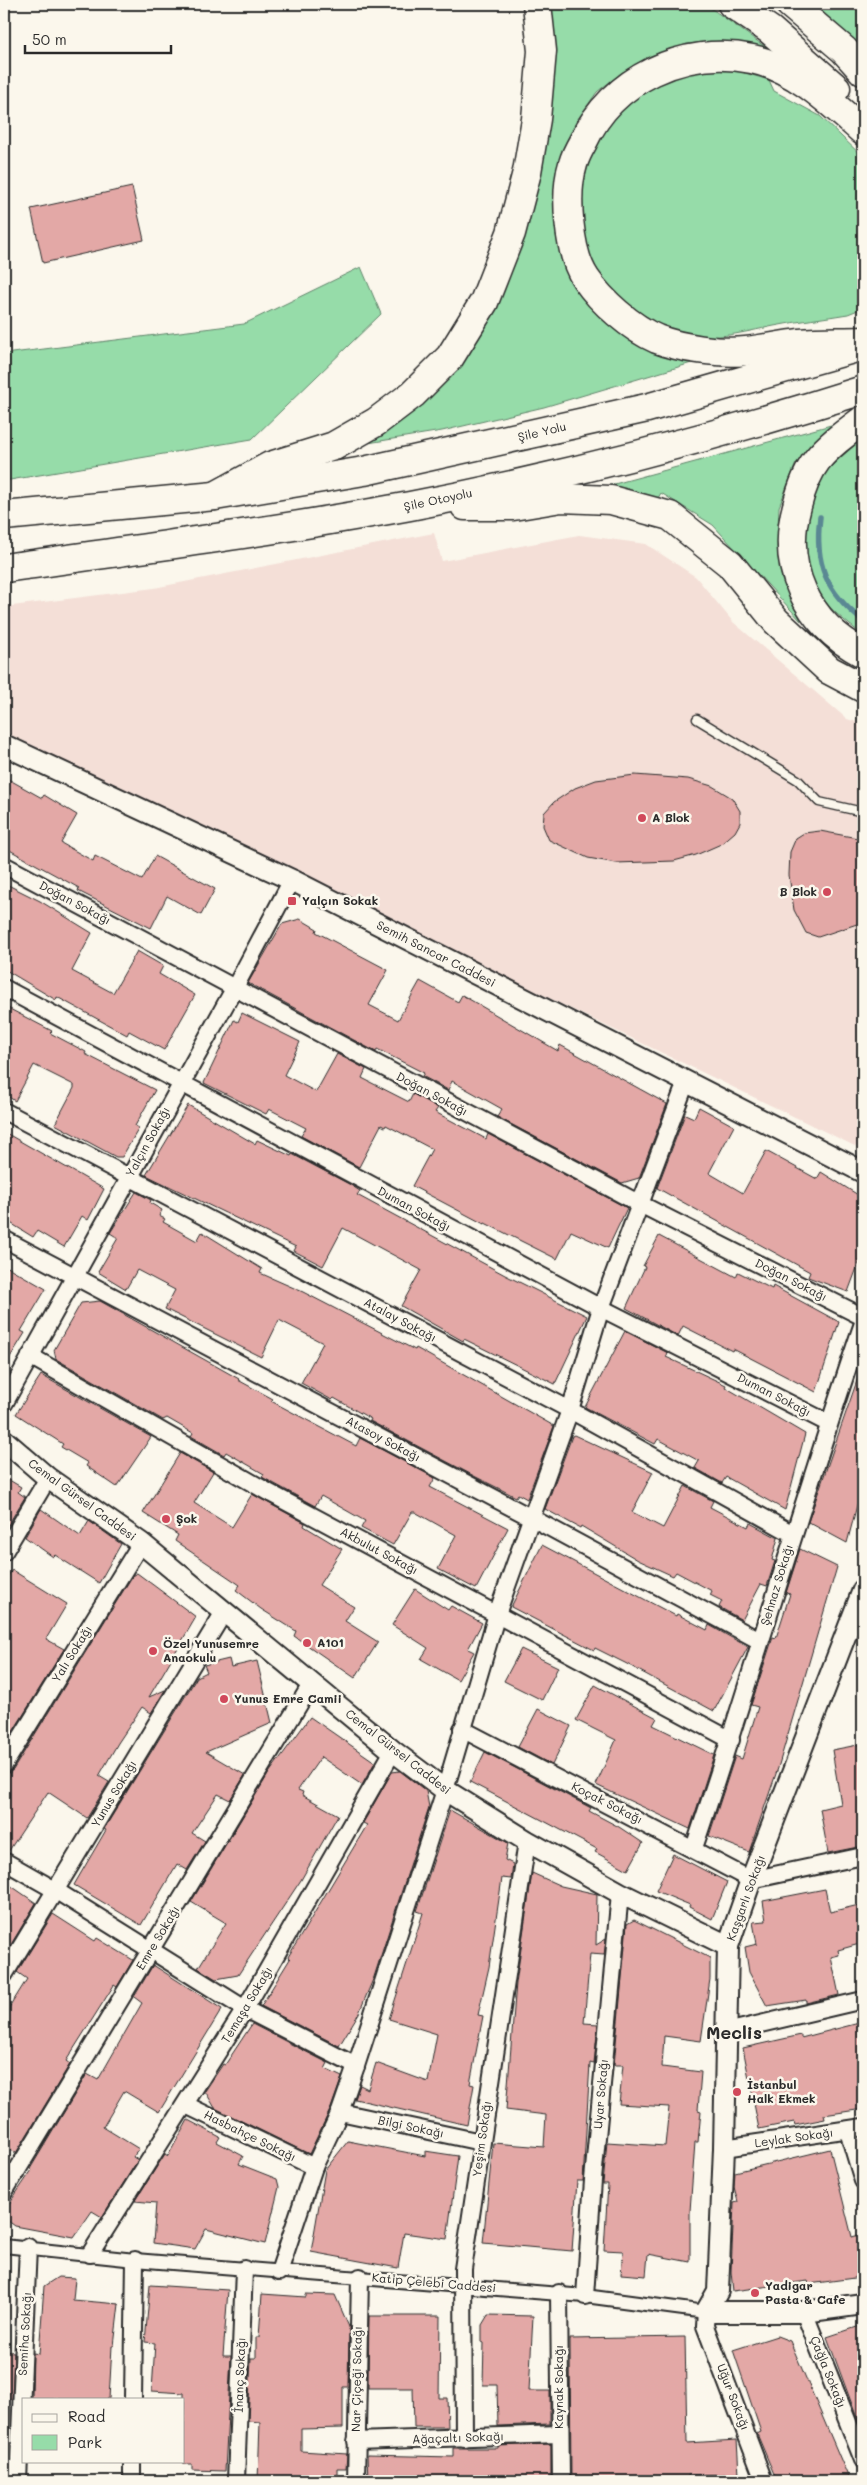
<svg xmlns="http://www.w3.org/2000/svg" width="867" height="2485" font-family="Mali,sans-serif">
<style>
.built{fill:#f4dfd7}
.green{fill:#96dca9;stroke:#60846a}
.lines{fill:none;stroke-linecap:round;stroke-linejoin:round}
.stream{stroke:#5a8893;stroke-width:5.5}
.building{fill:#e3a8a6;stroke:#2b2b2b}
.service-casing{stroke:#2b2b2b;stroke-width:11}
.pedestrian-casing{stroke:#2b2b2b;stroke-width:16}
.minor-casing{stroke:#2b2b2b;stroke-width:20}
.tertiary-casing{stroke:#2b2b2b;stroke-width:24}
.trunk-casing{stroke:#2b2b2b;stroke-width:31}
.motorway-casing{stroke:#2b2b2b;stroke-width:31}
.service{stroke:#fbf7ec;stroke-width:8}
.pedestrian{stroke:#fbf7ec;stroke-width:12}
.minor{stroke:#fbf7ec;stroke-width:16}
.tertiary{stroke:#fbf7ec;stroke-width:20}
.trunk{stroke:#fbf7ec;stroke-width:28}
.motorway{stroke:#fbf7ec;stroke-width:28}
.poi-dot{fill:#d1495b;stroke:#fbf7ec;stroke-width:2}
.labels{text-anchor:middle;stroke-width:5;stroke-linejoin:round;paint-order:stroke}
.street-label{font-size:12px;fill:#2b2b2b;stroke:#fbf7ec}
.poi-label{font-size:12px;font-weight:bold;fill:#2b2b2b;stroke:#fbf7ec;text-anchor:start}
.district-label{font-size:18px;font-weight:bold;fill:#2b2b2b;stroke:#fbf7ec}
</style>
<rect width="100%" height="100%" fill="#fbf7ec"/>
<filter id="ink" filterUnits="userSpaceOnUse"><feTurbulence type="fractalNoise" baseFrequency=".02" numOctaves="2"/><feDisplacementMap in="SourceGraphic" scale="10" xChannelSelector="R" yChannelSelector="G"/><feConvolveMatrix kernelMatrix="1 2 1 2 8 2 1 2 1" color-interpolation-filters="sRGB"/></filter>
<g filter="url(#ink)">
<path class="built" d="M434,533l8,28 137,-26 67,9 50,33 37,45 114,97 16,5v426l-859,-415v-128l150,-19z"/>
<g class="green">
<path d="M549,4h156l62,44 -45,-7 -35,3 -37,12 -29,17 -24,19 -20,28 -15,30 -8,51 3,40 20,44 118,77 -151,45 -102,24 -74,12 77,-65 43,-61z"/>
<path d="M813,4h50v46z"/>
<path d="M700,69l38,2 31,9 5,11 46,25 43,41v151l-15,6c-24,4 -49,7 -74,12 -30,6 -67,17 -97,6 -34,-13 -68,-39 -85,-72 -21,-40 -9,-103 18,-139 7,-10 19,-19 27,-26 18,-14 42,-20 63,-26z"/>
<path d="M361,267l20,47 -129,125 -248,42v-10h3l-3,-44v-73l240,-30z"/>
<path d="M842,422l-46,41 -17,44 -2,40 5,33 19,41 -88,-96 -52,-32 -3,5 -51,-12z"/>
<path d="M863,439v196c-18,-14 -38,-28 -48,-49 -24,-52 -3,-121 48,-147z"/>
</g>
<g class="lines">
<path class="stream" d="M820,517c-6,47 6,75 43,104"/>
</g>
<g class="building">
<path d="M132,187l12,53 -101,23 -12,-54z"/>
<path d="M635,775l53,4 24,7 20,12 8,13v12l-5,9 -14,12 -25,11 -22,6 -58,2 -28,-5 -39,-18 -6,-14 1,-13 10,-11 21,-14 21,-8z"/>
<path d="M8,779l34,19 2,-3 33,20 -16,28 32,18 2,-5 47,24 13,-24 60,33 -14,26 -34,-19 -16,32 -73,-37 1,-3 -75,-41v-59z"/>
<path d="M820,831l43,8v83l-45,15 -12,-4 -12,-23 -5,-35 1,-23 6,-14 8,-5z"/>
<path d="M4,883l36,18 52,32 -20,38 41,22 24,-42 26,15 -4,8 36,21 -31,55 -35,-19 -2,4 -70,-38 -1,3 -52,-31z"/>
<path d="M300,919l17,10 -1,3 72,38 -19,35 29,15 22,-39 38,21 4,-7 96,56 2,-6 107,59 -28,74 -17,5 -125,-66 5,-8 -50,-28 -4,9 -26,-14 2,-3 -47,-24 -1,3 -128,-69 34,-59z"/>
<path d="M4,1006l48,25 -2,2 36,19 -1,2 70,36 -20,36 4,2 -17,29h-6l-61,-33 19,-36v-3l-40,-20 -19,36 -11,-7z"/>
<path d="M242,1013l58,29 -16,33 32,17 21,-38 29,15 -4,9 47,24 4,-8 25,14 -3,4 51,27 2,-5 139,74 -19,40 -37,-17 -14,28 -72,-36 -1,1 -72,-38 20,-37 -46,-24 -1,2 -4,-2 -22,42 -58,-31 5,-8 -37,-19 -3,5 -62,-31 30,-63 4,2z"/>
<path d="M188,1105l67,39 2,-4 34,16 1,-2 57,30 11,7 -3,4 148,80 82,41 -32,68 -91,-45 -1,2 -62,-35 20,-36 -78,-42 -20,38 -29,-15 2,-4 -150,-72z"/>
<path d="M699,1107l35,19 -25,47 34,20 23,-42 51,28 4,-7 42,26v54l-15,40 -40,-15 2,-5 -153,-84 28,-74 9,4z"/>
<path d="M4,1132l100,57 -16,31 -6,-4 -18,31 -27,-16 -4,6 -29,-18z"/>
<path d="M136,1192l15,8 -1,3 12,7 -3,6 6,3 -2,3 34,19 5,-9 60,37 -2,4 43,19 112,58 1,-2 138,78 -27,73 -9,-5 -2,3 -40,-20 -106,-56 1,-2 -37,-21 -2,2 -31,-17 22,-40 -44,-23 -18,37 -96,-48 10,-19 -38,-20 -11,19 -28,-17 20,-34 -8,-5z"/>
<path d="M659,1236l77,41 2,-5 34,17 1,-3 66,36 -23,70 -83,-43 -1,2 -49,-25 -5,10 -52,-28 19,-41 -2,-1z"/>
<path d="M4,1265l42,24 -25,42 4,2 -21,34z"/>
<path d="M100,1301l139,78 -1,1 35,19 -2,2 85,45 4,-8 75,40 -5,9 78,41 -32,61 -38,-20 18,-34 -41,-23h-3l-19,33 -32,-17 4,-7 -44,-25 -6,10 -53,-29 2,-3 -38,-22 -2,3 -33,-19 2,-3 -26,-15 -4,2 -107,-61 -2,-9 27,-47z"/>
<path d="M625,1331l43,22 -2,4 60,28 -1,2 80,47 -20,76 -59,-33 -4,6 -27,-15 4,-7 -41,-22 -3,5 -70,-37z"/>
<path d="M860,1372h3v118h-2l-14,53 -39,-21z"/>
<path d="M41,1375l110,62 -34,50 -31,-21 2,-3 -27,-16 2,-3 -47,-30z"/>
<path d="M574,1435l79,37 -21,40 31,16 22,-42 28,15 -3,6 38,20 2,-4 28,15 -6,22 3,1 -8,25 -6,-2 -19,36 -23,-13 3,-6 -12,-6 2,-4 -36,-19 -3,4 -35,-16 -57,-34 -1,2 -35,-19 27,-73z"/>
<path d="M180,1453l33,19 -19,31 38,24 20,-33 53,29 -1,3 38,23 -23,36 35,22 -9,14 33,21 -23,36 -61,-42 2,-5 -35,-22 -25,-19 4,-5 -65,-44 3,-6 -35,-22z"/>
<path d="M4,1477l17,10 -3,5 7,5 -17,28 -4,-3z"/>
<path d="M41,1509l39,27 9,-15 32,23 -22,39 -44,-28 -2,2 -28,-20z"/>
<path d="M542,1545l134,71 1,-2 30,16 2,-5 39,22 -34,64 -89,-48 -30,-15 -1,2 -83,-43z"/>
<path d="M800,1549l37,18 -59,201 -29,84 -40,-16 26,-80 7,3 16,-52 -7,-2 22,-68 3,1 14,-44 -4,-1z"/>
<path d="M12,1570l55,34 -21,35 18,10 -60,97v-164z"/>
<path d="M137,1573l59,44 -47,80 16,-7 -14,23 -9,-6 -24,36 -19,33 10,6 -22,36 -39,-26 -40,60 -4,-1v-76l9,-5 120,-195z"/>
<path d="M415,1589l33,21 3,-4 31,17 -14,26 6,3 -16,28 -37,-21 7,-11 -36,-23z"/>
<path d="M521,1649l37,18 -16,33 -38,-19z"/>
<path d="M229,1659l2,8 26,-6 15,62 -66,29 39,23 -15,25 -12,-6 -26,39 13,8 -18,29 -10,-6 -36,61 -67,-40 32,-55 -2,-1 93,-152 10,-5 -3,-7z"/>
<path d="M595,1685l62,33 -4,7 61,30 -24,74 -94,-44 20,-45 -40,-20z"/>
<path d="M538,1709l33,17 -19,39 -34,-18z"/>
<path d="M310,1717l65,45 -13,23 -41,-28 -23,33 5,2 -1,3 36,20 -37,65 -63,95 -22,4 -18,-11 28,-45 -35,-21 78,-129z"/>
<path d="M863,1744v102l-35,7 -8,-44 21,-5 -9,-54z"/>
<path d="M485,1752l106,56 -2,3 30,16 24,16 -15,27 -33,-18 2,-3 -127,-67z"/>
<path d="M400,1771l26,20 3,16 -55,170 -15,36 -20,33 -78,-40 29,-47 -2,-2 79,-132 -4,-2 29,-51z"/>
<path d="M450,1810l58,33 -3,17 8,4 -2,15 -9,-1 -13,89 -11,48 5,1 -13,68 4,1 -7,40 -112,-26 5,-14 8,4 8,-26 52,19 9,-48 -48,-15 34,-106 -6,-2z"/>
<path d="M673,1854l54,28 -15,37 -23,-12 1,-2 -34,-14z"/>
<path d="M532,1873l29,13 36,8 -1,51 10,-6 -2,16 -14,-1 -6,69 14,1 -4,40 -4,-1 -7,118h-6l-5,70 -89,-8 10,-100 51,4 2,-32 -40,-5 10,-127z"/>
<path d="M4,1881l32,22 -32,53z"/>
<path d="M825,1889l5,23 33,-8v39l-25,7 1,5 -8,2 8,38 -33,8v-3l-39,6 -18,-34 -4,-25 12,-3 -4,-22 13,-1 -3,-20z"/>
<path d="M53,1914l42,27 2,-3 36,22 -16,27 -3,-2 -48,76 4,3 -54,89 -12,-7v-130l23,-37 -10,-7z"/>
<path d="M634,1920l76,38v21l-9,62 -37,-5 -2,31 39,5 -3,38 3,1 -3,31h-3l-5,69v51l-42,-8 -2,22 -25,-2 2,-23 -19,-1 4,-66h-5l4,-42 58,4 4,-39 -50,-3 4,-39h-9l13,-141z"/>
<path d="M153,1965l69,44 -63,103 -35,-21 -21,36 36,22 -6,8 5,3 -36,57 -10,-6 -18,26 -59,-11 -11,-8v-7l28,-41 -2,-1 57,-95 11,6 44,-77 -8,-6z"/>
<path d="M863,2022v87l-39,6 1,4 -30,6 -1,-3 -35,7 -16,-81 58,-13v3z"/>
<path d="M252,2024l76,39 -3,6 17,8 -11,31 -22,46 -94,-46 -10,-17 18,-27 2,1z"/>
<path d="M188,2120l32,17 -3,5 26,14 -4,8 38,15 2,8 -14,57 -59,-15 -11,20 -42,-6 3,-40 -21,-2 30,-47 3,2z"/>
<path d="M348,2141l77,15v-5l33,5 -11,83 -43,-6 -6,35 -87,-16 14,-82z"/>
<path d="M830,2149l22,88 7,-2 4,32 -9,11 -45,6 -1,-3 -75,10 -2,-19 3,-69 4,-1 -4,-15 1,-15z"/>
<path d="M58,2277l17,1 -2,22 46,4 -5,42h-2l-3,53h-77l1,-46 6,1 5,-68z"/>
<path d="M150,2285l78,5 -5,66h8l-6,115 -33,-1v-6h-8v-71l-32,-2 3,-48 -10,-1z"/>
<path d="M262,2294l44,3v-3l29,1 14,32 -1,60h-5v41l-42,1v22l46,3 -1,14h-9v13h-79l2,-59 -12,-1 3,-63h5v-21h3z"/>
<path d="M488,2315l45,1 -4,75h21v33l-52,2 -1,-41h-14l1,-42 -2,-1v-17z"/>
<path d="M369,2316h71l-1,82h8l1,29h-34l-1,-39h-45z"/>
<path d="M863,2325v109l-36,-97z"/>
<path d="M777,2336l13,5 60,140h-73l-20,-47 4,-2 -28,-82z"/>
<path d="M685,2337l2,106 50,-3 2,34 -51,1v6h-117l-1,-142z"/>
<path d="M4,2351l10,1 -2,47h-8z"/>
<path d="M551,2444v37h-183l-1,-26 86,2v-9h45v-2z"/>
</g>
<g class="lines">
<g class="service-casing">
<path id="service" d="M697,719l101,61 21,22 44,10"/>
</g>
<g class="pedestrian-casing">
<path id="pedestrian" d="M4,2246l131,14 450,36 121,16"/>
</g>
<g class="minor-casing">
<g id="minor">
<path d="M4,865l636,339 223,113"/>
<path d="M4,988l597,320 227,115"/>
<path d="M4,1111l566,299 223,124"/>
<path d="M4,1239l526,278 230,124"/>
<path d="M30,1356l238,136 463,248"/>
<path d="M4,1404l230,-415 58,-109"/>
<path d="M4,1552l44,-74"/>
<path d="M462,1729l289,151 112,-24"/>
<path d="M4,1765l137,-222"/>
<path d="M694,1848c59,-174 109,-351 169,-525"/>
<path d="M4,1861l51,29 190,119 111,57"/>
<path d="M4,1975l220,-363"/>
<path d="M726,2032l137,-32"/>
<path d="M186,2105l128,62"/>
<path d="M340,2112l141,30"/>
<path d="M848,2131l15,50"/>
<path d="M724,2148l139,-21"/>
<path d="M4,2192l308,-509"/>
<path d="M90,2254l155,-245 148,-258"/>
<path d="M279,2272l35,-105 26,-55 16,-46 89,-276 52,-176 73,-204 31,-102 85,-226"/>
<path d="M559,2293l2,188"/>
<path d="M585,2296l8,-116 27,-287"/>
<path d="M706,2312l-1,14 59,155"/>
<path d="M804,2312l59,148"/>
<path d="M133,2399l2,-139"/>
<path d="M464,2438l-1,-169 64,-428"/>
<path d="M356,2441l203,-7"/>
<path d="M18,2481l10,-234"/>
<path d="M132,2481v-20"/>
<path d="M236,2481l8,-212"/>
<path d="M356,2481l4,-204"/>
</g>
</g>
<g class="tertiary-casing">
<g id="tertiary">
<path d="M4,745l288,135 571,292"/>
<path d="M4,1440l44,38 93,65 252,208 52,39 82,51 93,52 108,53"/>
<path d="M863,1590l-112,290 -23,66 -4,202 -6,143 -12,21h98l59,-8"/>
</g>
</g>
<g class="trunk-casing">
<g id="trunk">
<path d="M465,506h48l48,-8 50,2 59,16 60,48 46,57 53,49 34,18"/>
<path d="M4,516l211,-20 149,-25 283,-63 216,-62"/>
<path d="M4,568c136,-19 271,-37 406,-62 153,-29 305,-69 453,-116"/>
</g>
</g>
<g class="motorway-casing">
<g id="motorway">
<path d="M732,4l38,26 66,58"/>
<path d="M790,4l54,46 19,21"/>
<path d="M863,131c-32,-28 -67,-63 -111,-72 -68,-14 -140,20 -169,83 -4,7 -8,15 -10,22 -9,29 -5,89 13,115 15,22 45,49 71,60 23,9 64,15 89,12 18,-2 36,-6 54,-8 21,-2 42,-1 63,-2"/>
<path d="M863,420c-16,12 -33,24 -46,40 -10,13 -16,30 -20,46 -17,61 10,118 66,147"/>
<path d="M215,496l55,-30 64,-20 42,-24 37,-28 37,-37 34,-55 27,-69 16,-61 9,-53 6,-68 -5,-47"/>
</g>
</g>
<use href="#service" class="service"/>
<use href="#pedestrian" class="pedestrian"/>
<use href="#minor" class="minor"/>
<use href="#tertiary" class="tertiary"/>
<use href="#trunk" class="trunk"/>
<use href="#motorway" class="motorway"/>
</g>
</g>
<g class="poi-dot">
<circle cx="642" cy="818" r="5"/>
<circle cx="827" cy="892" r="5"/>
<rect x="287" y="896" width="10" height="10" rx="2.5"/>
<circle cx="166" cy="1519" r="5"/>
<circle cx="307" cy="1643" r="5"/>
<circle cx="153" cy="1651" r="5"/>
<circle cx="224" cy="1699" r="5"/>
<circle cx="737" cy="2092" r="5"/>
<circle cx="755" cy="2293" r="5"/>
</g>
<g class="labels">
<g class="street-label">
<text transform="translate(542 432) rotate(-13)" y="4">Şile Yolu</text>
<text transform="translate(438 500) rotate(-12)" y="4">Şile Otoyolu</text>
<text transform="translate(75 903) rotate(28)" y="4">Doğan Sokağı</text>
<text transform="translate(436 954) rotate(27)" y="4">Semih Sancar Caddesi</text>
<text transform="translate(432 1094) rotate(28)" y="4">Doğan Sokağı</text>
<text transform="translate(148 1142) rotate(-61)" y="4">Yalçın Sokağı</text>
<text transform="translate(414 1209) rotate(28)" y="4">Duman Sokağı</text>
<text transform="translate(791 1280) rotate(27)" y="4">Doğan Sokağı</text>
<text transform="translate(400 1320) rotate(28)" y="4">Atalay Sokağı</text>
<text transform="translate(774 1395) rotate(27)" y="4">Duman Sokağı</text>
<text transform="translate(383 1439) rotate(28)" y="4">Atasoy Sokağı</text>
<text transform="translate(82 1500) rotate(36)" y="4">Cemal Gürsel Caddesi</text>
<text transform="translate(379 1551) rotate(28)" y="4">Akbulut Sokağı</text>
<text transform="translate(777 1585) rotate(-73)" y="4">Şehnaz Sokağı</text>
<text transform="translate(72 1654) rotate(-58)" y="4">Yalı Sokağı</text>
<text transform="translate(398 1752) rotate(38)" y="4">Cemal Gürsel Caddesi</text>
<text transform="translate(114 1794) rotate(-59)" y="4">Yunus Sokağı</text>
<text transform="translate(607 1803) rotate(27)" y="4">Koçak Sokağı</text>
<text transform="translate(746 1898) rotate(-70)" y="4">Kaşgarlı Sokağı</text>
<text transform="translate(158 1938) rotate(-59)" y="4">Emre Sokağı</text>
<text transform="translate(247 2005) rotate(-59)" y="4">Temaşa Sokağı</text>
<text transform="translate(601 2094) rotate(-85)" y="4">Uyar Sokağı</text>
<text transform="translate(411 2127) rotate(12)" y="4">Bilgi Sokağı</text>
<text transform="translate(250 2136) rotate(26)" y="4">Hasbahçe Sokağı</text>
<text transform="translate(794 2138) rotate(-8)" y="4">Leylak Sokağı</text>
<text transform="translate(482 2139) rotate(-82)" y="4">Yeşim Sokağı</text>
<text transform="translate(434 2283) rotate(5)" y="4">Katip Çelebi Caddesi</text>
<text transform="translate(25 2334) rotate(-87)" y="4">Semiha Sokağı</text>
<text transform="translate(828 2372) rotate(68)" y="4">Çağla Sokağı</text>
<text transform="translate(240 2375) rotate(-88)" y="4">İnanç Sokağı</text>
<text transform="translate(357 2379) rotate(-89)" y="4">Nar Çiçeği Sokağı</text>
<text transform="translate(559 2387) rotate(-90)" y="4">Kaynak Sokağı</text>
<text transform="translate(733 2397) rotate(69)" y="4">Uğur Sokağı</text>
<text transform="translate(458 2438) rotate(-2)" y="4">Ağaçaltı Sokağı</text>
</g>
<g class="poi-label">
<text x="652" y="822">A Blok</text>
<text x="817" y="896" text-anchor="end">B Blok</text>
<text x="302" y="905">Yalçın Sokak</text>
<text x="176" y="1523">Şok</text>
<text x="317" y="1647">A101</text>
<text x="163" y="1648">Özel Yunusemre<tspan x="163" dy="14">Anaokulu</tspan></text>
<text x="234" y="1703">Yunus Emre Camii</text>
<text x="747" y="2089">İstanbul<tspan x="747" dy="14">Halk Ekmek</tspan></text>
<text x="765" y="2290">Yadigar<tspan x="765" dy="14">Pasta &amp; Cafe</tspan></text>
</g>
<g class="district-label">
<text x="734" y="2039">Meclis</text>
</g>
</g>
<rect width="867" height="2485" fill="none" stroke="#fbf7ec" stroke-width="20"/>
<rect x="10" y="10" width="847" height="2465" fill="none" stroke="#2b2b2b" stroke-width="2" filter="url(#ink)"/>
<rect x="22" y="2398" width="162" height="65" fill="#fbf7ec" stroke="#a8a59f"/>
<rect x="32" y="2414" width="25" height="8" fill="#fbf7ec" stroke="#a8a59f"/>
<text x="68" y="2422" font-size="15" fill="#2b2b2b">Road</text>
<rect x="32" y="2435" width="25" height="15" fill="#96dca9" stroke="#a8a59f"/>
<text x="68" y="2448" font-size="15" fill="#2b2b2b">Park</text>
<path d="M25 45v8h146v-8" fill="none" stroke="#2b2b2b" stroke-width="2.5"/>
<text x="32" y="45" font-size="15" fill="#2b2b2b" stroke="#fbf7ec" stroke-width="4" paint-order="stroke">50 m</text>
</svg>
